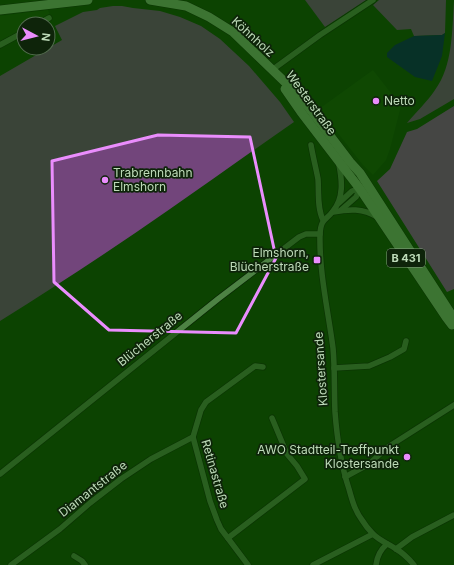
<svg xmlns="http://www.w3.org/2000/svg" width="454" height="565" font-family="Inter,sans-serif">
<style>
.built{fill:#124f04}
.green{fill:#72457b}
.forest{fill:#894996}
.water{fill:#001b54}
.lines{fill:none;stroke-linecap:round;stroke-linejoin:round}
.street-casing{stroke:#092505;stroke-width:7}
.primary-casing{stroke:#092505;stroke-width:10}
.street{stroke:#4d8244;stroke-width:5.5}
.primary{stroke:#77b06d;stroke-width:9}
.marked{fill:none;stroke:#ea8dfd;stroke-width:3;stroke-linejoin:round}
.poi-dot{fill:#ea8dfd;stroke:#0e240a;stroke-width:1.5}
.labels{text-anchor:middle;stroke-width:3.5;stroke-linejoin:round;paint-order:stroke}
.shield{fill:#0e240a;stroke:#89a484;stroke-width:1}
.shield-label{font-size:11px;font-weight:bold;fill:#bedbb9}
.street-label{font-size:12px;fill:#bedbb9;stroke:#0e240a}
.poi-label{font-size:12px;fill:#bedbb9;stroke:#0e240a;text-anchor:start}
</style>
<rect width="100%" height="100%" fill="#0c4301"/>
<g class="built">
<path d="M48,10l2,5 -15,9h-11v6l-24,14v-28z"/>
<path d="M373,70l28,36 -11,43 -4,11 -13,15 -10,-10 -44,-56z"/>
</g>
<g class="green">
<path d="M305,0h61l-41,27z"/>
<path d="M379,0h67l-1,33 -3,2 -28,1 -3,-7 -14,1 -24,-25z"/>
<path d="M454,1v98l-34,20 -13,4c9,-11 20,-21 28,-33 18,-24 17,-60 19,-89z"/>
<path d="M113,6h9l11,2 27,3 20,6 21,9 19,13 29,27 31,36 14,20c-42,29 -83,59 -124,87 -56,39 -112,76 -170,112v-245l62,-36 -7,-14 28,-14 14,-2 3,-2z"/>
</g>
<path class="forest" d="M454,106v183l-7,3 -70,-111 13,-12 17,-37 10,-3z"/>
<path class="water" d="M445,33l-3,23 -10,25 -17,-4 -28,-20v-4l8,-8 19,-9 28,-1z"/>
<g class="lines">
<g class="street-casing">
<g id="street">
<path d="M38,24l11,-6"/>
<path d="M0,45l24,-13"/>
<path d="M272,70l48,-35 53,-35"/>
<path d="M311,145c2,12 5,23 7,34 1,13 -1,29 5,41"/>
<path d="M339,165c3,15 5,33 -6,46 -7,10 -12,7 -13,23 -1,38 8,76 13,114 2,21 1,43 2,64 2,26 6,53 14,77 3,11 6,22 13,31 3,5 7,10 11,14 7,7 16,10 23,15 7,4 13,10 18,16"/>
<path d="M339,203l13,-12 9,-3"/>
<path d="M341,210l15,-13 4,-8"/>
<path d="M333,212c16,-3 30,-4 44,5"/>
<path d="M334,368l35,-2 21,-9 14,-8 2,-8"/>
<path d="M0,474l218,-175 81,-62 7,-3h14"/>
<path d="M345,477l24,-13 19,-17 66,-42"/>
<path d="M228,538l77,-59 -8,-13 -10,-12 -15,-36"/>
<path d="M396,549l16,-12 42,-22"/>
<path d="M74,556l8,5 3,4"/>
<path d="M11,565l49,-36 30,-26 31,-24 30,-20 42,-22"/>
<path d="M248,565l-27,-36 -4,-9 -7,-19 -17,-64 8,-27 5,-8 49,-36 8,1"/>
<path d="M313,565l60,-31"/>
<path d="M376,565c1,-9 4,-15 11,-21"/>
</g>
</g>
<g class="primary-casing">
<g id="primary">
<path d="M150,0l36,6 23,11 24,15 55,53 21,23 41,54 10,11 91,141 3,7"/>
<path d="M0,10l88,-10"/>
<path d="M285,89l16,23 59,77 86,128 6,8"/>
</g>
</g>
<use href="#street" class="street"/>
<use href="#primary" class="primary"/>
</g>
<path d="M0 0H454V565H0ZM158,135l92,2 26,121 -40,75 -127,-3 -55,-48 -2,-121z" fill="#0c4301" fill-opacity=".55" fill-rule="evenodd"/>
<path class="marked" d="M158,135l92,2 26,121 -40,75 -127,-3 -55,-48 -2,-121z"/>
<g class="poi-dot">
<circle cx="376" cy="101" r="4"/>
<circle cx="105" cy="180" r="4"/>
<rect x="313" y="256" width="8" height="8" rx="2"/>
<circle cx="407" cy="457" r="4"/>
</g>
<g class="labels">
<rect class="shield" x="387" y="249" width="38" height="18" rx="3"/>
<g class="shield-label">
<text x="406" y="262">B 431</text>
</g>
<g class="street-label">
<text transform="translate(253 37) rotate(42)" y="4">Köhnholz</text>
<text transform="translate(311 103) rotate(54)" y="4">Westerstraße</text>
<text transform="translate(150 339) rotate(-39)" y="4">Blücherstraße</text>
<text transform="translate(321 369) rotate(-94)" y="4">Klostersande</text>
<text transform="translate(215 474) rotate(74)" y="4">Retinastraße</text>
<text transform="translate(93 489) rotate(-38)" y="4">Diamantstraße</text>
</g>
<g class="poi-label">
<text x="384" y="105">Netto</text>
<text x="113" y="177">Trabrennbahn<tspan x="113" dy="14">Elmshorn</tspan></text>
<text x="309" y="257" text-anchor="end">Elmshorn,<tspan x="309" dy="14">Blücherstraße</tspan></text>
<text x="399" y="454" text-anchor="end">AWO Stadtteil-Treffpunkt<tspan x="399" dy="14">Klostersande</tspan></text>
</g>
</g>
<g transform="translate(36 36) rotate(97)"><circle r="19" fill="#0e240a" stroke="#546d50"/>
<path d="M0-3L7 15L0 10L-7 15Z" fill="#ea8dfd"/>
<text y="-6" font-size="11" font-weight="bold" text-anchor="middle" fill="#bedbb9">N</text>
</g>
</svg>
